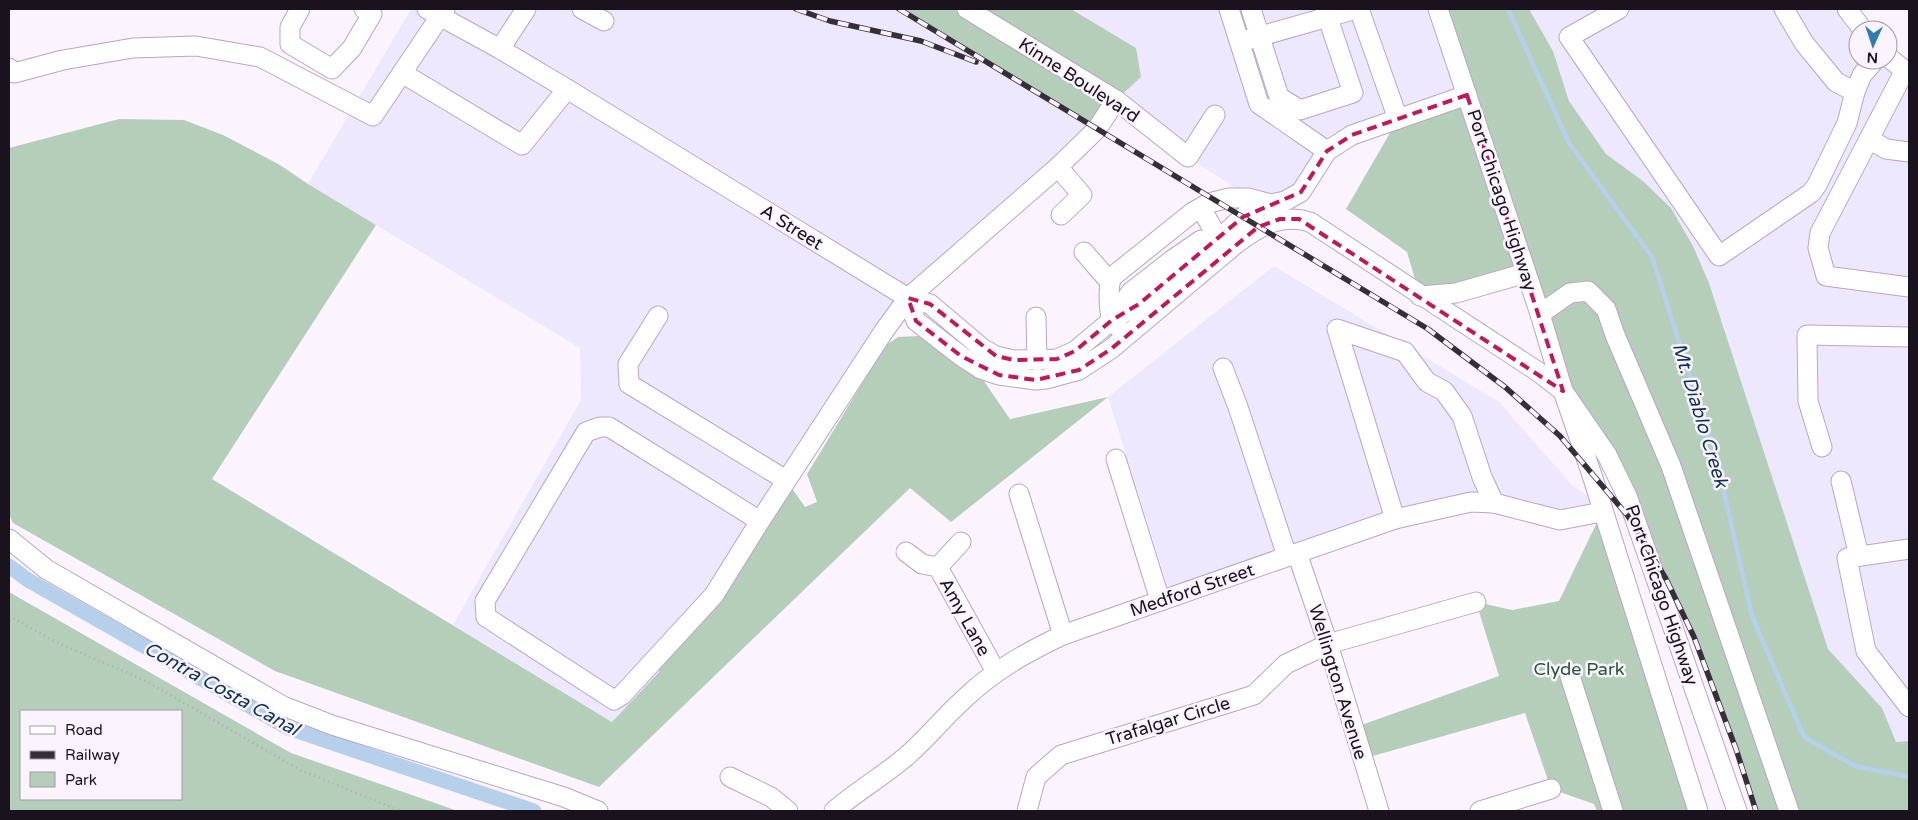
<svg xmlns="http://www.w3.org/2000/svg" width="1918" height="820" font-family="'Varela Round',sans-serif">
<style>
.industrial{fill:#eee8fe}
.green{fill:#b4ceba;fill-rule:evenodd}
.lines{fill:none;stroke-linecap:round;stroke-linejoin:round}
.stream{stroke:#b6d0ec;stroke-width:4.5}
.canal{stroke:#b6d0ec;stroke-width:15}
.minor-casing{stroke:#b9a6c1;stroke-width:21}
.path{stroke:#b2aab5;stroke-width:2.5;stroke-dasharray:1 4;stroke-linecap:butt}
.minor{stroke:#fff;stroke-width:19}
.rail-casing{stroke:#362f39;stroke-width:5.5}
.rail{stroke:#fbf3fe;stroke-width:4;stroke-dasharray:11;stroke-linecap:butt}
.marked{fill:none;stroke:#c2185b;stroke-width:4;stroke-dasharray:10 6;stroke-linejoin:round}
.labels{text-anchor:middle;stroke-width:5;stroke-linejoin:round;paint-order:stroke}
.street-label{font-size:18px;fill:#1a131d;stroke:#fbf3fe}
.park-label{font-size:18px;fill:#265836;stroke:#fbf3fe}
.water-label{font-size:19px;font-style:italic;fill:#0b3458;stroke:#fbf3fe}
</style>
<rect width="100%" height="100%" fill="#fbf3fe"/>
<g class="industrial">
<path d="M411,9h488l198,120 -189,169 -249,373 -46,51 -160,-97 128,-225 -1,-52 -272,-164z"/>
<path d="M1071,9h367l29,86 -115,40 -51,57 -44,10 -69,-45 -72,-57 20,-52z"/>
<path d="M1529,9h318l11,21v30h30l21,14v667l-13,1 -14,-34 -54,-59 -119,-366 -16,-37 -22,-38 -28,-27 -37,-27 -37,-53 -16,-50z"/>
<path d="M1274,266l225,136 73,83 29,21 -41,14 -89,-18 -300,95 -63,-200z"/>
</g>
<g class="green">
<path d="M899,9h172l65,39 5,29 -25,23 -19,29z"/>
<path d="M1438,9h91l24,42 16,50 37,53 37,27 28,27 22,38 16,37 119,366 54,59 14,34 13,-1v70h-153l-20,-62 -42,-112 -28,-58 -38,-63 -65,-125 -37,-118 -106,23 -13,-44 -61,-43 52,-90 69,-24z"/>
<path d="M119,119l65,1 39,15 57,30 28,19 68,41 -164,254 400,243 47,-50 -2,-15 57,-62 72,-115 19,27 12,-5 -10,-28 78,-128 13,-9 20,-1 14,4 47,34 31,45 98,-22 -157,125 -41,-34 -311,299 -324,-116 -262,-148 -4,-9v-366z"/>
<path d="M1602,512l96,299h-101l-3,-7 -43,-15 -26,-76 -163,46 -9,-31 146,-52 -23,-74 36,8 47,-9z"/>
<path d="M9,592l282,161 167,58h-449zM21,711h160v88h-160z"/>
</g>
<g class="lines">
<path class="stream" d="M1508,9l61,134 83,114 65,203 35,156 52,121 51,29 54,11"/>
<path class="canal" d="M9,566l19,14 260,148 246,83"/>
<g class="minor-casing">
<g id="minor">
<path d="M300,9l-10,18v17l42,25 20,-21 20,-34 -8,-5"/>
<path d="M427,9l73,40 67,40 341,209 150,-131 39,-38 19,-29"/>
<path d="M582,9l22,12"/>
<path d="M967,9l149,91 72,57 27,-42"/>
<path d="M1229,9l30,95 68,47"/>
<path d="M1251,9l28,88 21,13 53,-17 -28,-84"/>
<path d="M1359,9l39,110"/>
<path d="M1438,9l102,305 23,77 28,81 107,339"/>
<path d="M1619,9l-50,28 150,219 92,-63 6,-8 30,-62 8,-31 7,-17 13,-15"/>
<path d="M1784,9l20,34 32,39 19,10"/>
<path d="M1847,9l16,21"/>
<path d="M1247,40l109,-31"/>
<path d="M500,49l26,-40"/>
<path d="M1888,57l21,17"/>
<path d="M9,68l5,5 49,-13 70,-12 63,-2 64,11 113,59 72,-107"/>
<path d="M1905,70l-85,163 -2,15 8,28 83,11"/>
<path d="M402,73l120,72 45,-56"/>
<path d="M1869,139l17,10 23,3"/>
<path d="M1058,167l24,28 -21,20"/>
<path d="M1201,208l13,23"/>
<path d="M1084,252l26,30"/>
<path d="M1420,296l36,-3 70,-20"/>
<path d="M908,298l8,23 45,35 20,13 18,6 37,5 10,-1 33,-9 32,-21 126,-106c23,-17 44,-30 73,-21l227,149 26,20 44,64 20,41 110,315"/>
<path d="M908,298l22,6 52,44 14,8 18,4 43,-1 18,-8 37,-31 27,-16 80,-65 24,-22 18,-11 24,-5 16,-9 26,-41 25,-16 115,-40"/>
<path d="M1540,314l30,-21 18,-2 18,18 9,26 56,131 118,345"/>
<path d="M1115,315l16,-23 41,-32 29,-20"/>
<path d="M658,316l-30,48 1,20 157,96"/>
<path d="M1036,317l1,44"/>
<path d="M1118,327c-2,-2 -4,-4 -5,-6 -5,-8 -5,-36 -1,-44l81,-65 16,-9 20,-5h19l23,6"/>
<path d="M1223,368l15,39 49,149"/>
<path d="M1822,447l-14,-46 -1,-66 102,2"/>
<path d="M1116,459l44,141"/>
<path d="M1841,481l18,75"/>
<path d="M1019,494l44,141"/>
<path d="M1395,519l-58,-190 68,23 22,30 17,9 18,25 20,61 12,26"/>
<path d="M760,521l-46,74 -92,100 -8,5 -128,-83 -1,-16 101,-169 14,-5h9l151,94 124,-190 24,-33"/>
<path d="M9,539l37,30 237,137 49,19 232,72 34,14"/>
<path d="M1909,549l-62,9 19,93 43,56"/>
<path d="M906,552l16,12 16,3 58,105"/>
<path d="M1297,553l31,91 51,167"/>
<path d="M938,567l23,-25"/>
<path d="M1570,676l43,135"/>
<path d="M730,777l41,20 17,14"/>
<path d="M834,811c24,-21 53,-37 76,-58 19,-17 35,-37 54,-54 29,-28 63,-47 99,-64l332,-116 76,-17 23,1 66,17 42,-8"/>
<path d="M1027,811l9,-34 25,-22 193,-60 32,-31 42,-20 148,-42"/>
<path d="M1480,811l71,-22"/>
</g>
</g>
<path class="path" d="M9,616l47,26 88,38 156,90 101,41"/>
<use href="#minor" class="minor"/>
<g class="rail-casing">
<g id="rail">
<path d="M796,9l34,12 91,20 55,21"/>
<path d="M899,9l529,320 77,58 55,49 68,80 38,63 28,58 42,112 20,62"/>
</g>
</g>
<use href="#rail" class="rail"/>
</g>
<path class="marked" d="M1467,95l96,296 -264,-172h-19l-22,8 -147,122 -32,21 -43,10 -37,-5 -38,-19 -45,-35 -8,-23 22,6 66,52 18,4 43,-1 18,-8 37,-31 27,-16 104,-87 58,-25 26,-41 25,-16z"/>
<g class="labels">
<g class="street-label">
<text transform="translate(1079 80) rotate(33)" y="6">Kinne Boulevard</text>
<text transform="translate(1502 200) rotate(72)" y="6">Port Chicago Highway</text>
<text transform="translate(792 227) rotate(32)" y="6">A Street</text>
<text transform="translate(1192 590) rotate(-19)" y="6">Medford Street</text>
<text transform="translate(1662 595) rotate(71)" y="6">Port Chicago Highway</text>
<text transform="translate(965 617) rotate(61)" y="6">Amy Lane</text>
<text transform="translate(1338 682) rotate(73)" y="6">Wellington Avenue</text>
<text transform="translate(1168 721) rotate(-17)" y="6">Trafalgar Circle</text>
</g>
<g class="park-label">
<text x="1579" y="675">Clyde Park</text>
</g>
<g class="water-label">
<text transform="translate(1701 415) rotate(73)" y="7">Mt. Diablo Creek</text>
<text transform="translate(222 688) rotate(29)" y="7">Contra Costa Canal</text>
</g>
</g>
<rect width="1918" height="820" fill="none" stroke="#1a131d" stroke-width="20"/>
<rect x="20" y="710" width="162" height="90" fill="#fbf3fe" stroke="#a199a4"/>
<rect x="30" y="726" width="25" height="8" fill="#ffffff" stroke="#a199a4"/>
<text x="65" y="735" font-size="15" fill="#1a131d">Road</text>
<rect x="30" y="751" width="25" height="8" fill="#362f39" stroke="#a199a4"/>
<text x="65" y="760" font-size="15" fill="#1a131d">Railway</text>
<rect x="30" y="772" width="25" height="15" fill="#b4ceba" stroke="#a199a4"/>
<text x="65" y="785" font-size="15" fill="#1a131d">Park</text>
<g transform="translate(1873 45) rotate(183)"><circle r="24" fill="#fbf3fe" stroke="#a199a4"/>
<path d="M0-4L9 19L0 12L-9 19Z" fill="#2d7eaf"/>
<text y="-8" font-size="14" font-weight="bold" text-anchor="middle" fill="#1a131d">N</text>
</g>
</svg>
